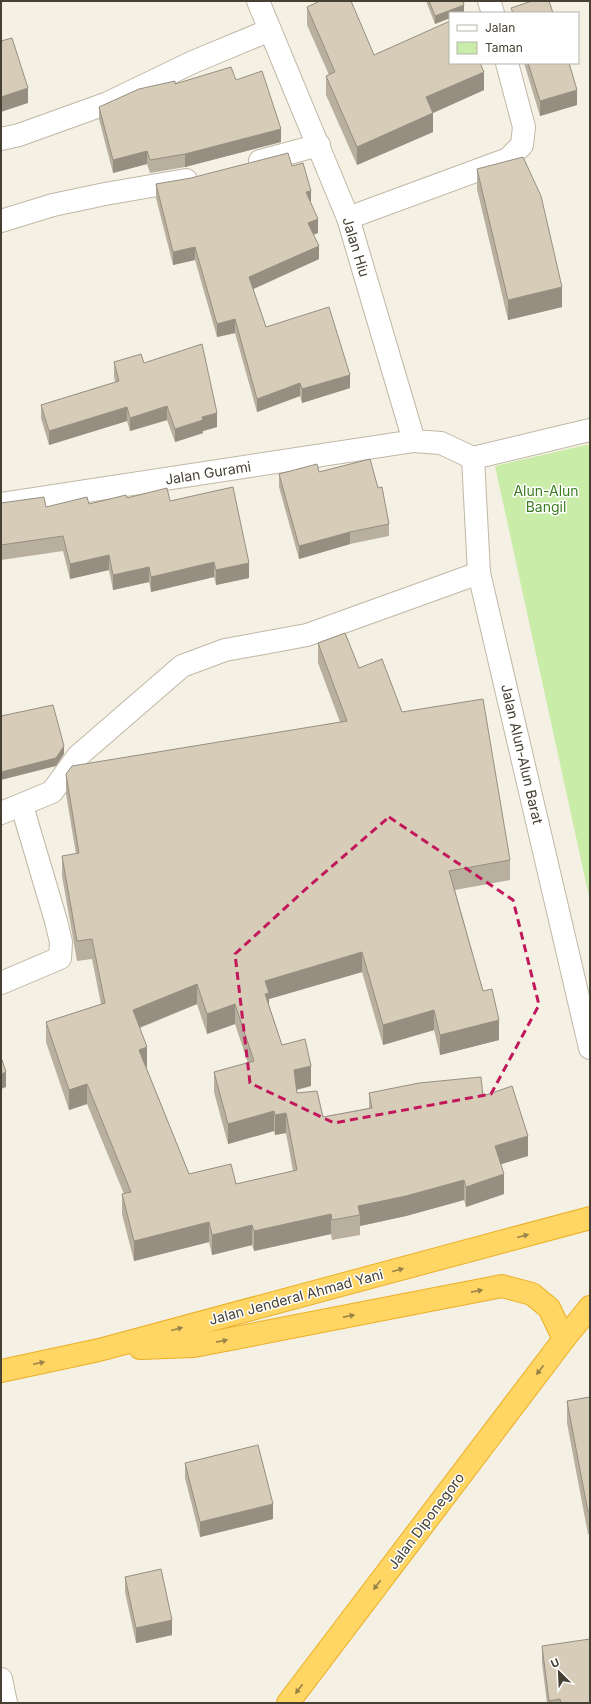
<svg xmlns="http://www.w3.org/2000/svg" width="591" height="1704" font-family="Inter,sans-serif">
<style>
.green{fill:#c9eca8}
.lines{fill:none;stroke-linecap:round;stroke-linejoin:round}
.minor-casing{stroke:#c0b8a6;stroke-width:24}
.highway-casing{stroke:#ebaf27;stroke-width:24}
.minor{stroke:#fff;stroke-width:22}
.highway{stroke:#ffd563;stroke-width:22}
.wall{fill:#b8af9e;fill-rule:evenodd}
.shaded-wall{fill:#968f81}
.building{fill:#d6ccb8;stroke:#968f81;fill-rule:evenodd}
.oneway{fill:#998349}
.marked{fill:none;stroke:#c2185b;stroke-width:3;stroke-dasharray:8 5;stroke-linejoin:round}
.labels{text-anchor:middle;stroke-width:3;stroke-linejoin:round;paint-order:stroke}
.street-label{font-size:14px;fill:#464033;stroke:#fff}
.park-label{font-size:14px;fill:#3e7c22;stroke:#fff}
</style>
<rect width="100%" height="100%" fill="#f4f0e4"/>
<path class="green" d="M590,444v457l-95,-435z"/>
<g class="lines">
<g class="minor-casing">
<g id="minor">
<path d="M258,1l90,217 66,223 27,2 32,15"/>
<path d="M489,1l4,12"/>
<path d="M1,139l18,-4 89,-32 85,-41 77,-32"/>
<path d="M260,161l59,-16"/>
<path d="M348,218l160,-59 14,-14 2,-18 -17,-64"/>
<path d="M1,221l52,-16 52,-11 81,-14"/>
<path d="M473,458l6,115 111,475"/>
<path d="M473,458l117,-28"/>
<path d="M1,504l413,-63"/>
<path d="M1,813l51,-21 26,-36 104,-90 43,-16 82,-15 172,-62"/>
<path d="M1,983l59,-25 1,-16 -5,-21 -34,-115"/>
<path d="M1,1679l5,24"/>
</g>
</g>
<g class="highway-casing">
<g id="highway">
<path d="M140,1348l54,-2 308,-60 30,8 17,14 15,31"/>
<path d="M1,1371l98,-21 491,-132"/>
<path d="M288,1703l276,-364 26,-32"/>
</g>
</g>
<use href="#minor" class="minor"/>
<use href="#highway" class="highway"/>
</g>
<g class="wall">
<path d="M426,1h37l1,12h-14v5l-15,6z"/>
<path d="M307,7l67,48 110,35 -51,23v19l-76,33 -31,-70v-19l3,-1 -22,-50z"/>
<path d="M524,63h45l8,42 -37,11z"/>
<path d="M236,80l45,62 -96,25 -35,6 -3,-9 -34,9 -14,-54v-12l76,-23z"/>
<path d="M292,166l19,37 7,30 -5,1 6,25 -66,30 13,38 84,61 -48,15 -2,-7 -43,16 -22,-79 -18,4 -22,-77 -22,5 -17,-67v-14z"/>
<path d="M477,169l85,138 -54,13 -31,-131z"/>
<path d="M114,362l30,1 73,64 -14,4v2l-28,9 -8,-22 -37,11 -3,-10 -78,24 -8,-27v-13l74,-23 -1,-6z"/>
<path d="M319,472l59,16 11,36v12l-39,8 -51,15 -20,-72v-13z"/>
<path d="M127,498l43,3 79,77 -33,7 -2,-8 -63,15 -2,-10 -36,8 -4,-20 -39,9 -7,-28 -62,9v-57l45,4 43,-3z"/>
<path d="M318,643l41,25 43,44 108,148v20l-55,10 28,101 16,49 -59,15 -6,-25 -51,15 -21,-73 -93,27v6l13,40 29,41 -14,4v3l26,24 46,-9v-15l114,3 45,60 -27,8 3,30 -38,13 -2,-7 -58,16 -46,10v9l-28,5 -1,-6 -77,17 -2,-6 -40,10 -3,-13 -75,19 -12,-47v-20h2l-37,-90 -18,6 -23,-68v-20l55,-18 -9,-45 -15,2 -15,-85v-20l14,-2 -10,-60v-20l274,-52 -22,-59zM197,1004l10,30 28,-10 13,39 -34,9v20l14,52 46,-13 1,4 11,-2 7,38 -57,13 -47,-10 -43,-107h1l-7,-39z"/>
<path d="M590,1397v137h-2l-21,-111v-22z"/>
<path d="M185,1463l88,56 -73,18 -15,-59z"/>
<path d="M125,1577l47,58 -36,8 -11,-51z"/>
<path d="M542,1646l48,57h-43l-5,-40z"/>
</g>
<g class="shaded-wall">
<path d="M464,5v8h-14v5l-15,6v-8z"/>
<path d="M484,72v18l-58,26v-19z"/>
<path d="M28,88v15l-27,9v-15z"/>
<path d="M577,90v15l-37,11v-15z"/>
<path d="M433,113v19l-76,33v-18z"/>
<path d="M281,129v13l-96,25v-13z"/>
<path d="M147,151v13l-34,9v-13z"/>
<path d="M311,191v13l-5,-12z"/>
<path d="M318,219v14l-10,4v-14z"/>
<path d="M319,246v13l-70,32v-14z"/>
<path d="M195,247v13l-22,5v-13z"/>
<path d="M562,287v20l-54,13v-20z"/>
<path d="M235,319v14l-18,4v-13z"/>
<path d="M350,375v13l-48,15v-14z"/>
<path d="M300,383v13l-43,16v-13z"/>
<path d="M167,406v14l-37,11v-13z"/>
<path d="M127,407v14l-78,24v-14z"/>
<path d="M217,413v14l-14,4v2l-28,9v-13l27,-12z"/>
<path d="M350,532v12l-51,15v-13z"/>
<path d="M109,555v15l-39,9v-15z"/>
<path d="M214,562v15l-63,15v-15z"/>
<path d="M249,563v15l-33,7v-15z"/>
<path d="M149,567v15l-36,8v-15z"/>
<path d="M64,746v8l-8,12 -55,14v-8z"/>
<path d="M362,952v20l-93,27v14l-4,1v-33z"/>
<path d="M197,984v20l-64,26v-20z"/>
<path d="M235,1004v20l-28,10v-20z"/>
<path d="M434,1010v20l-51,15v-20z"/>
<path d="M499,1020v20l-59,15v-20z"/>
<path d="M147,1047v20l-8,3v-20z"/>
<path d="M311,1066v20l-17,4v-20z"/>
<path d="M6,1072v15l-5,2v-15z"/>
<path d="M87,1084v20l-18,6v-20z"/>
<path d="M274,1111v20l-46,13v-20z"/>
<path d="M286,1113v20l-11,2v-20z"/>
<path d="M528,1136v20l-33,10v-20z"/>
<path d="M504,1174v20l-38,13v-20z"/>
<path d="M464,1180v20l-58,16 -46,10v-11l-2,-9z"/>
<path d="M331,1214v20l-77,17v-20z"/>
<path d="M209,1222v20l-75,19v-20z"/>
<path d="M252,1225v20l-40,10v-20z"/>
<path d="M273,1504v15l-73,18v-15z"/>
<path d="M172,1620v15l-36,8v-15z"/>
</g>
<g class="building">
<path d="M320,1h31l23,54 76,-34v42h30l4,9 -58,25 7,16 -76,34 -31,-71 9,-4 -28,-65z"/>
<path d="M429,1h34l1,4 -29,11z"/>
<path d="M532,1h17l4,12h-40l-2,-5z"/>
<path d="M12,38l16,50 -27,9v-56z"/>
<path d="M528,63h41l8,27 -37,11z"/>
<path d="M231,67l5,13 26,-9 19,58 -96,25 -35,6 -3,-9 -34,9 -14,-53 40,-18 36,-8v3z"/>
<path d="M288,153l4,13 11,-3 8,28 -5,1 12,27 -10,4 11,23 -70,31 17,50 63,-20 21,68 -48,14 -2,-6 -43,16 -22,-80 -18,5 -22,-77 -22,5 -17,-68 35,-6z"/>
<path d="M523,157l18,39 21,91 -54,13 -31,-131z"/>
<path d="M202,344l15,69 -15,4 1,3 -28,9 -8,-23 -37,12 -3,-11 -78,24 -8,-26 78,-24 -5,-19 27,-8 3,9z"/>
<path d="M370,459l8,29 4,-1 7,37 -39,8 -51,14 -20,-72 38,-10 2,8z"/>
<path d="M233,487l16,76 -33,7 -2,-8 -63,15 -2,-10 -36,8 -4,-20 -39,9 -7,-28 -62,9v-42l43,-6 2,10 41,-10 2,7 37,-9 1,3 40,-10 3,13z"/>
<path d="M345,633l14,35 23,-9 20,53 81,-13 27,161 -61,11 34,120 9,-2 7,31 -59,15 -6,-25 -51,15 -21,-73 -97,29 4,12 -4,1 17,51 23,-6 6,27 -17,4 3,23 20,-2 6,26 49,-9 -3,-15 50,-10 62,-6 2,19 29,-10 16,50 -33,10 9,28 -38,13 -2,-7 -58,16 -48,10 2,9 -28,5 -1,-6 -77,17 -2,-6 -40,10 -3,-13 -75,19 -12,-47 9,-2 -44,-108 -18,6 -23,-68 59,-19 -13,-64 -15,2 -15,-85 17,-3 -13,-79 6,-8 275,-45 -29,-78zM197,984l10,30 28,-10 19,57 -40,11 14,52 46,-13 1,4 11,-2 11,57 -61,14 -5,-20 -42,10 -50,-124 8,-3 -14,-37z"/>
<path d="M53,705l11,41 -8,12 -55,14v-56z"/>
<path d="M1,1057l5,15 -5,2z"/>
<path d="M590,1397v115h-2l-21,-111z"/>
<path d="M258,1445l15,59 -73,18 -15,-59z"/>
<path d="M161,1569l11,51 -36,8 -11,-51z"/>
<path d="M590,1639v64h-29l-1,-4 -11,2 -7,-55z"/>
</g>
<defs><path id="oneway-solid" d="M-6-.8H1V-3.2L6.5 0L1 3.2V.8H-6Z"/></defs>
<g class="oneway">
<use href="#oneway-solid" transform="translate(523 1236) rotate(-15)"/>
<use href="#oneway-solid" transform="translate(398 1270) rotate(-15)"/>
<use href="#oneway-solid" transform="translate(477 1291) rotate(-11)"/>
<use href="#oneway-solid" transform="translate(349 1316) rotate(-11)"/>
<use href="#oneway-solid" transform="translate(177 1329) rotate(-15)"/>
<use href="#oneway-solid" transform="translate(222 1341) rotate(-11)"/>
<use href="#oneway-solid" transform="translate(39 1363) rotate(-12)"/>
<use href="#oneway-solid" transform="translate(540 1370) rotate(127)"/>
<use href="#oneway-solid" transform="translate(377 1585) rotate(127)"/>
<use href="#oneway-solid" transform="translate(299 1689) rotate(127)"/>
</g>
<path class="marked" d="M389,817l124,83 26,105 -48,89 -157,29 -84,-40 -15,-129 73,-67z"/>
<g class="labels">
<g class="street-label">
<text transform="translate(356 247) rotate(73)" y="5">Jalan Hiu</text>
<text transform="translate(208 473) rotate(-9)" y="5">Jalan Gurami</text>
<text transform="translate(522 754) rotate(77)" y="5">Jalan Alun-Alun Barat</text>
<text transform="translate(296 1297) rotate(-15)" y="5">Jalan Jenderal Ahmad Yani</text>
<text transform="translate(426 1521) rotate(-53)" y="5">Jalan Diponegoro</text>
</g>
<g class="park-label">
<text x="546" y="496">Alun-Alun<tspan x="546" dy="16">Bangil</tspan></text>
</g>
</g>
<rect width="591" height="1704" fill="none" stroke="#464033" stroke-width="4"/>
<rect x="449" y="12" width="130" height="52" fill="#ffffff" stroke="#b5b3ad"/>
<rect x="457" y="25" width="20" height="6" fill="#ffffff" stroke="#b5b3ad"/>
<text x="485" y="32" font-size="12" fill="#464033">Jalan</text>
<rect x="457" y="42" width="20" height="12" fill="#c9eca8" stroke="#b5b3ad"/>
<text x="485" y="52" font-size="12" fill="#464033">Taman</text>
<g transform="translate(559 1672) rotate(336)" stroke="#ffffff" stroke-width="3" paint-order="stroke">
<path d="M0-3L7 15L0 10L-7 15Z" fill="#464033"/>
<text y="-6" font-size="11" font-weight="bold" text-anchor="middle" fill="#464033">U</text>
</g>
</svg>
